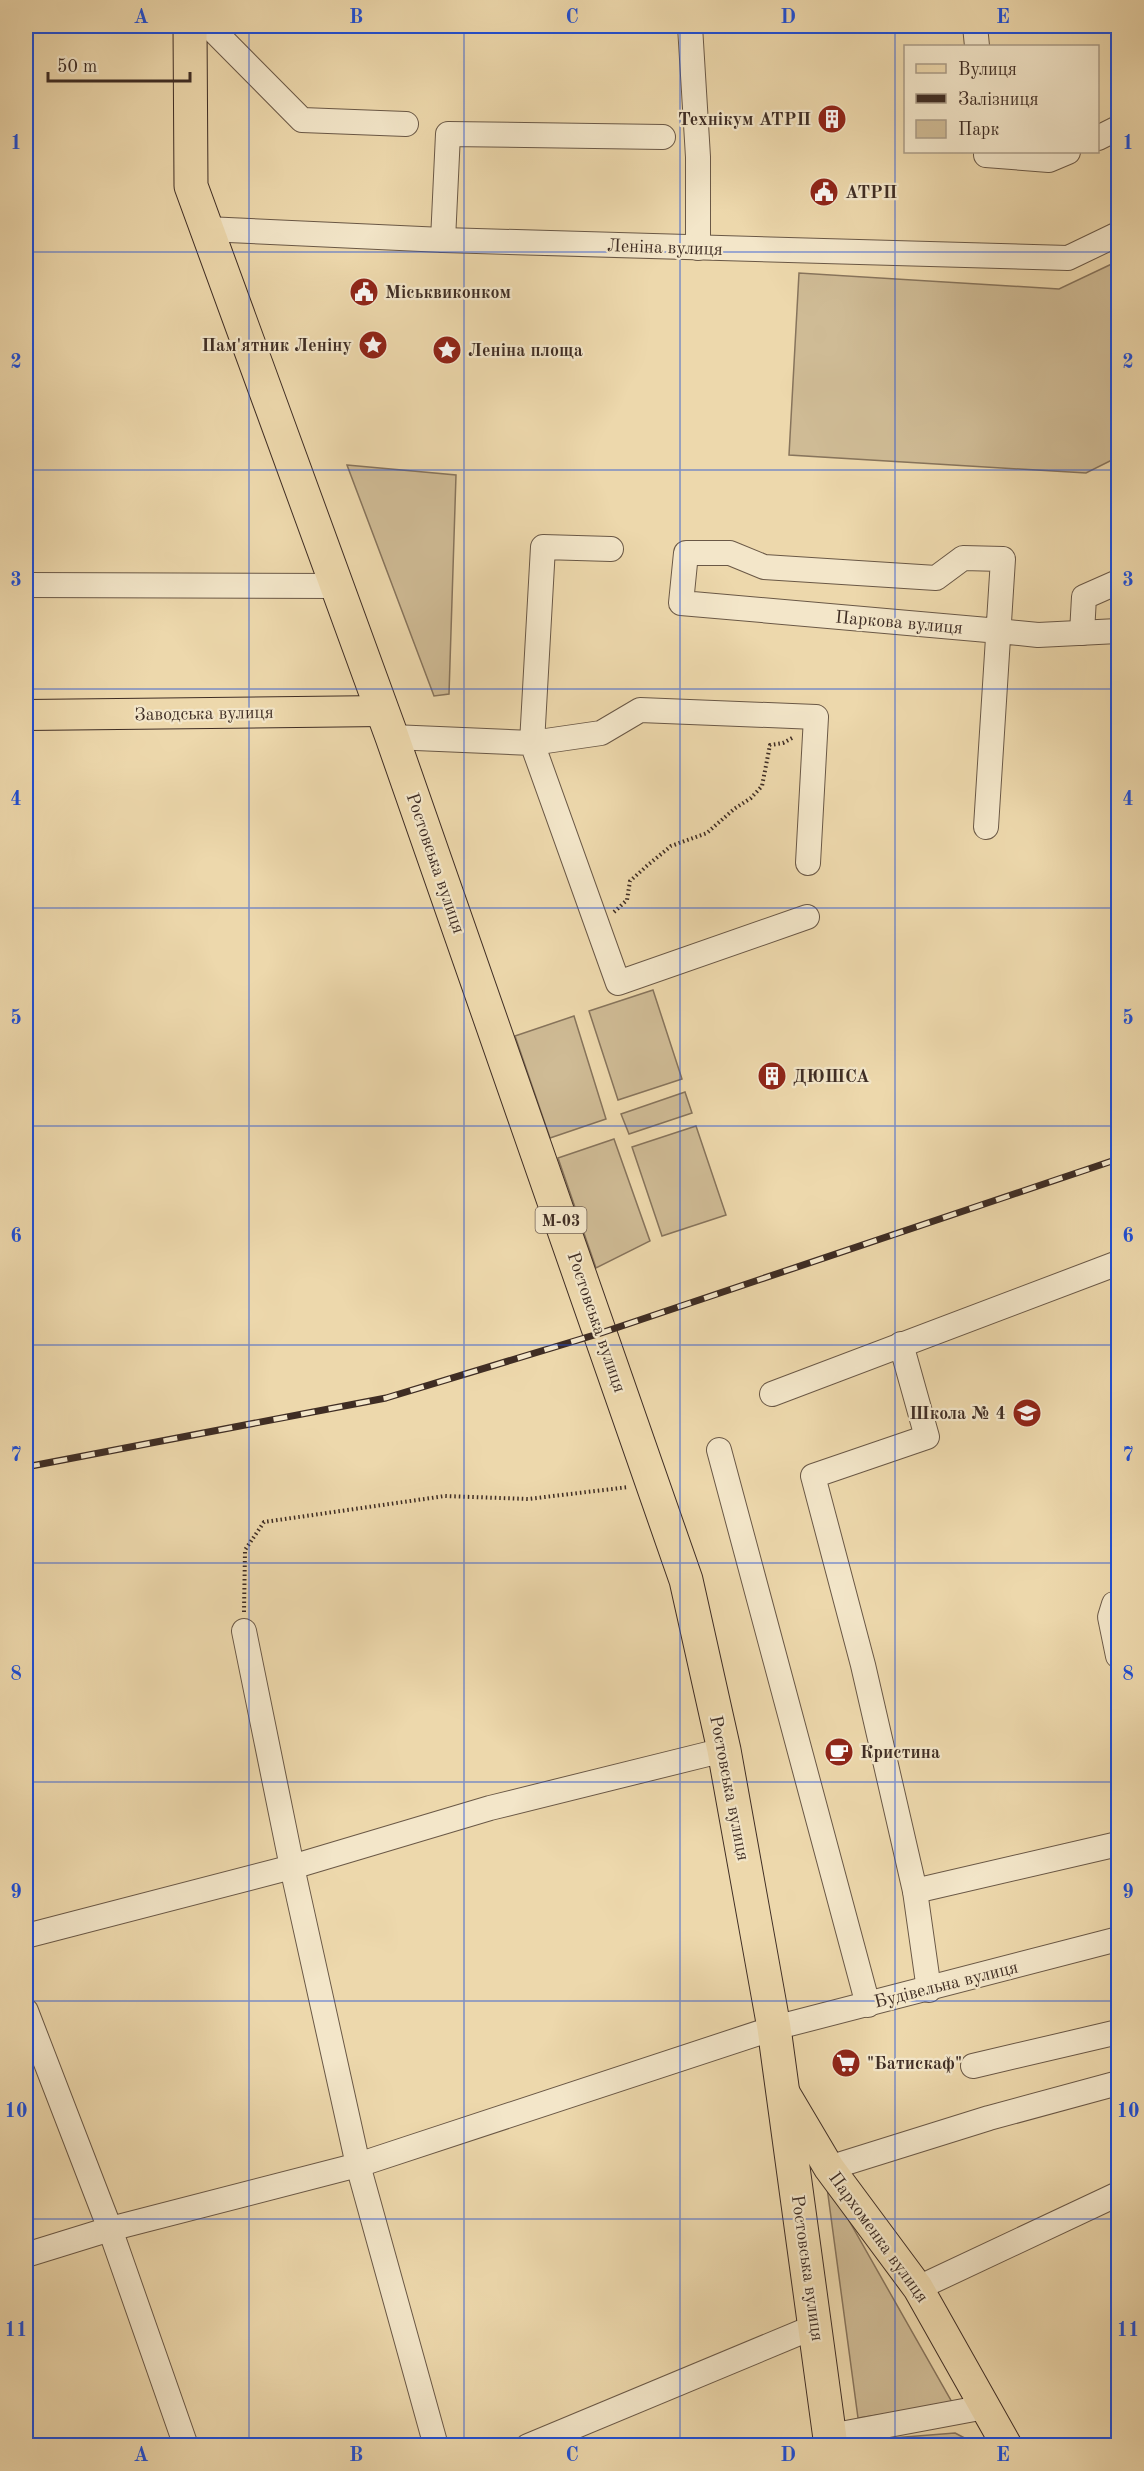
<svg xmlns="http://www.w3.org/2000/svg" width="1144" height="2471" font-family="'Old Standard TT',serif">
<style>
.green{fill:#cfbb95;stroke:#87745c;stroke-width:1.5}
.lines{fill:none;stroke-linecap:round;stroke-linejoin:round}
.minor-casing{stroke:#6a5846;stroke-width:26}
.major-casing{stroke:#3f2d24;stroke-width:32}
.highway-casing{stroke:#3f2d24;stroke-width:35}
.path{stroke:#3f2d24;stroke-width:4;stroke-dasharray:1.5 3;stroke-linecap:butt}
.minor{stroke:#f3e6c9;stroke-width:24}
.major{stroke:#edd8ac;stroke-width:30}
.highway{stroke:#edd8ac;stroke-width:33}
.rail-casing{stroke:#3f2d24;stroke-width:7}
.rail{stroke:#f3e6c9;stroke-width:4.5;stroke-dasharray:14;stroke-linecap:butt}
.grid{fill:none;stroke:#1d4ed8;stroke-width:1.5;stroke-opacity:0.55}
.labels{text-anchor:middle;stroke-width:4.5;stroke-linejoin:round;paint-order:stroke}
.shield{fill:#f3e6c9;stroke:#756456;stroke-width:1.5}
.shield-label{font-size:16px;font-weight:bold;fill:#3f2d24}
.poi-label{font-size:18px;font-weight:bold;fill:#3f2d24;stroke:#f3e6c9;text-anchor:start}
.street-label{font-size:18px;fill:#3f2d24;stroke:#f3e6c9}
.neatline{fill:none;stroke:#1d4ed8;stroke-width:2}
.grid-label{font-size:20px;text-anchor:middle;font-weight:bold;fill:#1d4ed8}
</style>
<rect width="100%" height="100%" fill="#edd8ac"/>
<filter id="stains"><feTurbulence type="fractalNoise" baseFrequency=".00333" numOctaves="4"/><feColorMatrix values="0 0 0 0 .2 0 0 0 0 .09 0 0 0 0 .02 0 0 0 .5 -.17"/></filter>
<radialGradient id="worn" r=".72"><stop offset=".6" stop-color="#630" stop-opacity="0"/><stop offset="1" stop-color="#630" stop-opacity=".3"/></radialGradient>
<g class="green">
<path d="M1118,261v196l-32,16 -297,-18 10,-182 260,16z"/>
<path d="M347,465l109,10 -7,219 -15,2z"/>
<path d="M653,990l29,89 -64,21 -29,-89z"/>
<path d="M574,1016l32,103 -56,19 -35,-102z"/>
<path d="M685,1092l7,21 -63,21 -8,-20z"/>
<path d="M696,1126l30,89 -64,21 -30,-89z"/>
<path d="M614,1139l36,102 -54,27 -38,-110z"/>
<path d="M826,2180l127,224 -95,14z"/>
<path d="M955,2433l23,12h-99l2,-4 11,-3z"/>
</g>
<g class="lines">
<g class="minor-casing">
<g id="minor">
<path d="M209,26l93,94 104,4"/>
<path d="M690,26l8,131v91"/>
<path d="M975,26l2,20"/>
<path d="M1098,138l20,-10"/>
<path d="M986,152v3l63,5 19,-8"/>
<path d="M206,229l237,11 625,18 50,-24"/>
<path d="M443,240l5,-106 215,3"/>
<path d="M611,549l-68,-2 -11,196 69,-10 39,-23 176,7 -8,146"/>
<path d="M26,585l311,1"/>
<path d="M1082,633l2,-36 34,-15"/>
<path d="M392,737l140,6 86,240 189,-66"/>
<path d="M986,827l17,-268 -40,-1 -27,20 -172,-11 -34,-14h-44l-5,50 318,28 39,4 80,-4"/>
<path d="M901,1344l26,93 -114,39 50,189 52,226 14,99"/>
<path d="M772,1394l346,-131"/>
<path d="M719,1450l149,555"/>
<path d="M1118,1603l-4,1 -4,13 8,39"/>
<path d="M244,1631l48,236 66,298 78,281"/>
<path d="M915,1891l203,-47"/>
<path d="M26,1936l266,-69 198,-59 234,-58"/>
<path d="M26,2011l84,218 76,217"/>
<path d="M973,2066l145,-34"/>
<path d="M829,2168l160,-50 129,-35"/>
<path d="M26,2255l84,-26 248,-64 416,-137 344,-89"/>
<path d="M918,2288l200,-94"/>
<path d="M830,2436l155,-29"/>
<path d="M528,2446l288,-120"/>
</g>
</g>
<g class="major-casing">
<g id="major">
<path d="M26,715l357,-4"/>
<path d="M784,2092l45,76 89,120 89,158"/>
</g>
</g>
<g class="highway-casing">
<path id="highway" d="M190,26l1,160 201,551 294,843 38,170 50,278 57,418"/>
</g>
<g class="path">
<path d="M614,912l13,-12 3,-19 19,-17 22,-18 36,-13 27,-24 17,-11 11,-12 8,-41 13,-2 11,-6"/>
<path d="M244,1612l1,-62 19,-28 181,-26 83,3 101,-12"/>
</g>
<use href="#minor" class="minor"/>
<use href="#major" class="major"/>
<use href="#highway" class="highway"/>
<g class="rail-casing">
<path id="rail" d="M26,1467l360,-69 215,-65 517,-174"/>
</g>
<use href="#rail" class="rail"/>
</g>
<path class="grid" d="M249,26v2420M464,26v2420M680,26v2420M895,26v2420M26,252h1092M26,470h1092M26,689h1092M26,908h1092M26,1126h1092M26,1345h1092M26,1563h1092M26,1782h1092M26,2001h1092M26,2219h1092"/>
<defs>
<g id="building-disc" transform="scale(1.5)"><circle r="9.5" fill="#8f2418" stroke="#f3e6c9"/><path d="M-4-6H4V6H1V3H-1V6H-4ZM-2.5-4.3h1.7v1.8h-1.7ZM.8-4.3h1.7v1.8H.8ZM-2.5-1h1.7V.8h-1.7ZM.8-1h1.7V.8H.8Z" fill="#fff"/></g>
<g id="civic-disc" transform="scale(1.5)"><circle r="9.5" fill="#8f2418" stroke="#f3e6c9"/><path d="M-.6-6.5H3V-4.5H.6V-3L4-1V1h2V6H-6V1h2V-1L-.6-3ZM-1.2 2.5V6h2.4V2.5Z" fill="#fff"/></g>
<g id="sight-disc" transform="scale(1.5)"><circle r="9.5" fill="#8f2418" stroke="#f3e6c9"/><path d="M0-6L1.8-2.2L6-1.7L2.9 1.2L3.7 5.4L0 3.3L-3.7 5.4L-2.9 1.2L-6-1.7L-1.8-2.2Z" fill="#fff"/></g>
<g id="school-disc" transform="scale(1.5)"><circle r="9.5" fill="#8f2418" stroke="#f3e6c9"/><path d="M0-5L7-2L0 1L-7-2ZM-4 1L0 2.5L4 1V4Q0 6-4 4Z" fill="#fff"/></g>
<g id="cafe-disc" transform="scale(1.5)"><circle r="9.5" fill="#8f2418" stroke="#f3e6c9"/><path d="M-5.5-4.5H6V0H3Q3 3.5 0 3.5H-2.5Q-5.5 3.5-5.5 0ZM3-3.2v2h1.7v-2ZM-6 4.5H4V6H-6Z" fill="#fff"/></g>
<g id="supermarket-disc" transform="scale(1.5)"><circle r="9.5" fill="#8f2418" stroke="#f3e6c9"/><path d="M-6-5.5h2.5l.6 2H6L4.5 2H-2.5L-4.4-4H-6ZM-1.5 3.2a1.3 1.3 0 1 0 .1 0ZM3 3.2a1.3 1.3 0 1 0 .1 0Z" fill="#fff"/></g>
</defs>
<g fill-rule="evenodd">
<use href="#building-disc" x="832" y="119"/>
<use href="#civic-disc" x="824" y="192"/>
<use href="#civic-disc" x="364" y="292"/>
<use href="#sight-disc" x="373" y="345"/>
<use href="#sight-disc" x="447" y="350"/>
<use href="#building-disc" x="772" y="1076"/>
<use href="#school-disc" x="1027" y="1413"/>
<use href="#cafe-disc" x="839" y="1752"/>
<use href="#supermarket-disc" x="846" y="2063"/>
</g>
<g class="labels">
<rect class="shield" x="535.5" y="1207" width="51" height="26" rx="4.5"/>
<g class="shield-label">
<text x="561" y="1226">М-03</text>
</g>
<g class="poi-label">
<text x="811" y="125" text-anchor="end">Технікум АТРП</text>
<text x="845" y="198">АТРП</text>
<text x="385" y="298">Міськвиконком</text>
<text x="352" y="351" text-anchor="end">Пам'ятник Леніну</text>
<text x="468" y="356">Леніна площа</text>
<text x="793" y="1082">ДЮШСА</text>
<text x="1006" y="1419" text-anchor="end">Школа № 4</text>
<text x="860" y="1758">Кристина</text>
<text x="867" y="2069">"Батискаф"</text>
</g>
<g class="street-label">
<text transform="translate(665 247) rotate(2)" y="6">Леніна вулиця</text>
<text transform="translate(899 622) rotate(5)" y="6">Паркова вулиця</text>
<text transform="translate(204 713) rotate(-1)" y="6">Заводська вулиця</text>
<text transform="translate(436 863) rotate(71)" y="6">Ростовська вулиця</text>
<text transform="translate(597 1322) rotate(71)" y="6">Ростовська вулиця</text>
<text transform="translate(730 1788) rotate(79)" y="6">Ростовська вулиця</text>
<text transform="translate(946 1984) rotate(-14)" y="6">Будівельна вулиця</text>
<text transform="translate(879 2237) rotate(54)" y="6">Пархоменка вулиця</text>
<text transform="translate(808 2268) rotate(82)" y="6">Ростовська вулиця</text>
</g>
</g>
<rect width="1144" height="2471" fill="none" stroke="#edd8ac" stroke-width="66"/>
<rect x="904" y="45" width="195" height="108" fill="#f3e6c9" stroke="#ab9c87" stroke-width="1.5"/>
<rect x="916" y="64" width="30" height="9" fill="#edd8ac" stroke="#ab9c87" stroke-width="1.5"/>
<text x="958" y="75" font-size="18" fill="#3f2d24">Вулиця</text>
<rect x="916" y="94" width="30" height="9" fill="#3f2d24" stroke="#ab9c87" stroke-width="1.5"/>
<text x="958" y="105" font-size="18" fill="#3f2d24">Залізниця</text>
<rect x="916" y="120" width="30" height="18" fill="#cfbb95" stroke="#ab9c87" stroke-width="1.5"/>
<text x="958" y="135" font-size="18" fill="#3f2d24">Парк</text>
<path d="M48 72v9h142v-9" fill="none" stroke="#3f2d24" stroke-width="3"/>
<text x="57" y="72" font-size="18" fill="#3f2d24" stroke="#f3e6c9" stroke-width="4.5" paint-order="stroke">50 m</text>
<rect x="33" y="33" width="1078" height="2405" class="neatline"/>
<g class="grid-label">
<text x="141" y="23">A</text>
<text x="356" y="23">B</text>
<text x="572" y="23">C</text>
<text x="788" y="23">D</text>
<text x="1003" y="23">E</text>
<text x="16" y="149">1</text>
<text x="1128" y="149">1</text>
<text x="16" y="368">2</text>
<text x="1128" y="368">2</text>
<text x="16" y="586">3</text>
<text x="1128" y="586">3</text>
<text x="16" y="805">4</text>
<text x="1128" y="805">4</text>
<text x="16" y="1024">5</text>
<text x="1128" y="1024">5</text>
<text x="16" y="1242">6</text>
<text x="1128" y="1242">6</text>
<text x="16" y="1461">7</text>
<text x="1128" y="1461">7</text>
<text x="16" y="1680">8</text>
<text x="1128" y="1680">8</text>
<text x="16" y="1898">9</text>
<text x="1128" y="1898">9</text>
<text x="16" y="2117">10</text>
<text x="1128" y="2117">10</text>
<text x="16" y="2336">11</text>
<text x="1128" y="2336">11</text>
<text x="141" y="2461">A</text>
<text x="356" y="2461">B</text>
<text x="572" y="2461">C</text>
<text x="788" y="2461">D</text>
<text x="1003" y="2461">E</text>
</g>
<rect width="100%" height="100%" filter="url(#stains)"/>
<rect width="100%" height="100%" fill="url(#worn)"/>
</svg>
